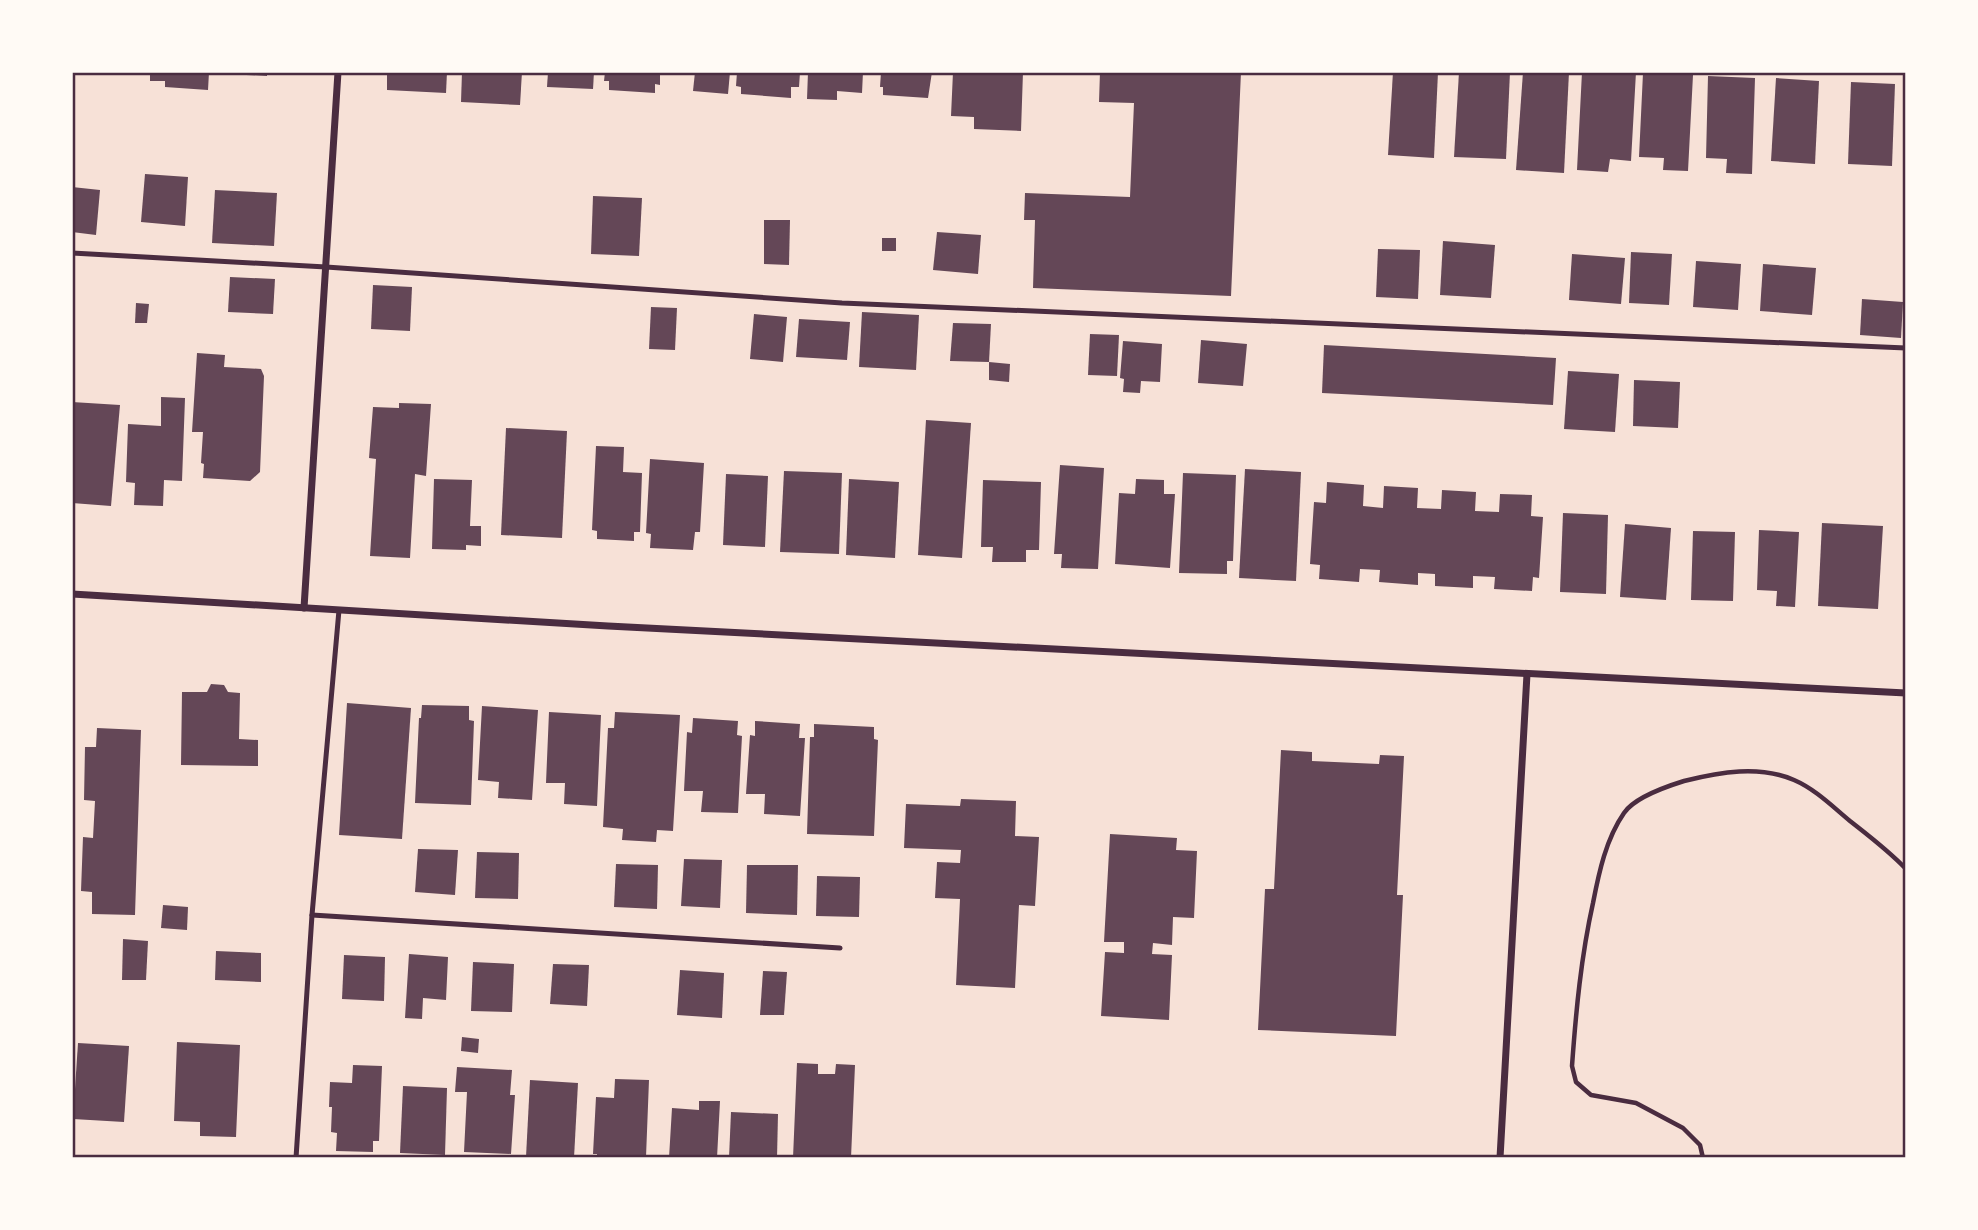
<svg xmlns="http://www.w3.org/2000/svg" width="1978" height="1230" font-family="'Exo 2',sans-serif">
<style>
.building{fill:#644757}
.lines{fill:none;stroke-linecap:round;stroke-linejoin:round}
.path{stroke:#4a2c40;stroke-width:4.5}
.service{stroke:#4a2c40;stroke-width:5}
.minor{stroke:#4a2c40;stroke-width:7}
.neatline{fill:none;stroke:#4a2c40;stroke-width:2.5}
</style>
<rect width="100%" height="100%" fill="#f7e1d7"/>
<g class="building">
<path d="M150,72h59l-1,18 -43,-3v-6h-15z"/>
<path d="M227,72h40v4l-40,-2z"/>
<path d="M387,72h60l-1,21 -59,-3z"/>
<path d="M462,72h60l-2,33 -59,-3z"/>
<path d="M548,72h46l-1,17 -46,-2z"/>
<path d="M605,72h55v13l-5,-1v9l-46,-3v-9h-5z"/>
<path d="M695,72h35l-2,22 -35,-3z"/>
<path d="M737,72h63l-1,15h-8v11l-50,-4v-7l-5,-1z"/>
<path d="M808,72h55l-1,21 -25,-2v9l-30,-1z"/>
<path d="M881,72h51l-4,26 -45,-3v-8h-3z"/>
<path d="M953,72h70l-2,59 -47,-2v-12l-23,-1z"/>
<path d="M1100,72h141l-10,224 -198,-8 2,-68h-11l1,-27 105,4 4,-94 -35,-1z"/>
<path d="M1393,72h45l-4,86 -46,-3z"/>
<path d="M1459,72h51l-4,87 -52,-2z"/>
<path d="M1523,72h46l-5,101 -48,-3z"/>
<path d="M1582,72h54l-5,89 -21,-2 -2,13 -31,-2z"/>
<path d="M1643,73l50,2 -5,96 -25,-1 1,-12 -25,-1z"/>
<path d="M1708,76l47,2 -3,96 -26,-1 1,-14 -21,-1z"/>
<path d="M1776,78l43,3 -4,83 -44,-3z"/>
<path d="M1851,82l44,2 -3,82 -44,-2z"/>
<path d="M145,174l43,3 -3,49 -44,-4z"/>
<path d="M72,187l28,3 -4,45 -24,-3z"/>
<path d="M215,190l62,3 -3,53 -62,-3z"/>
<path d="M593,196l49,2 -3,58 -48,-2z"/>
<path d="M764,220h26l-1,45 -25,-1z"/>
<path d="M937,232l44,3 -3,39 -45,-4z"/>
<rect x="882" y="238" width="14" height="13"/>
<path d="M1443,241l52,4 -4,53 -51,-3z"/>
<path d="M1378,249l42,1 -2,49 -42,-2z"/>
<path d="M1631,252l41,2 -3,51 -40,-2z"/>
<path d="M1572,254l53,4 -4,46 -52,-4z"/>
<path d="M1696,261l45,3 -3,46 -45,-3z"/>
<path d="M1763,264l53,4 -4,47 -52,-4z"/>
<path d="M230,277l45,2 -2,35 -45,-2z"/>
<path d="M373,285l39,2 -2,44 -39,-2z"/>
<path d="M1862,299l41,3 -2,36 -41,-3z"/>
<path d="M136,303l13,1 -2,19h-12z"/>
<path d="M651,307l26,1 -2,42 -26,-1z"/>
<path d="M862,312l57,3 -3,55 -57,-3z"/>
<path d="M754,314l33,3 -4,45 -33,-3z"/>
<path d="M799,319l51,3 -3,38 -51,-3z"/>
<path d="M953,323l38,1 -2,38 -39,-1z"/>
<path d="M1090,334l29,1 -2,41 -29,-1z"/>
<path d="M1201,340l46,4 -4,42 -45,-3z"/>
<path d="M1123,341l39,3 -2,38 -19,-1 -1,12 -17,-1 1,-13 -4,-1z"/>
<path d="M1324,345l232,13 -3,47 -231,-12z"/>
<path d="M197,353l28,2 -1,12 37,2 3,7 -4,96 -10,9 -47,-3 1,-14 -3,-1 2,-31h-11z"/>
<path d="M989,362l21,2 -1,18 -20,-2z"/>
<path d="M1568,371l51,3 -4,58 -51,-3z"/>
<path d="M1634,380l46,2 -2,46 -45,-2z"/>
<path d="M161,397l24,1 -3,83 -18,-1 -1,26 -29,-1 1,-22 -9,-1 2,-58 33,2z"/>
<path d="M72,402l48,3 -9,101 -39,-3z"/>
<path d="M399,403l32,1 -5,72 -11,-2 -5,84 -40,-2 6,-97 -7,-1 4,-51 26,1z"/>
<path d="M926,420l45,3 -9,135 -44,-3z"/>
<path d="M506,428l61,3 -5,107 -61,-3z"/>
<path d="M596,446l28,1 -1,25 19,1 -2,59h-6v9l-37,-2v-8l-5,-1z"/>
<path d="M650,459l54,4 -4,69h-5l-2,18 -43,-2 1,-14 -5,-1z"/>
<path d="M1060,465l44,3 -6,101 -37,-1 1,-14h-8z"/>
<path d="M1245,469l56,3 -5,109 -57,-3z"/>
<path d="M784,471l58,2 -3,81 -59,-2z"/>
<path d="M1183,473l53,2 -3,86h-6v13l-48,-1z"/>
<path d="M726,474l42,2 -3,71 -42,-2z"/>
<path d="M434,479l38,1 -2,46h11v20l-15,-1v5l-34,-1z"/>
<path d="M849,479l50,3 -4,76 -49,-3z"/>
<path d="M1136,479l28,1v14h11l-5,74 -55,-4 4,-71 16,1z"/>
<path d="M983,480l58,2 -2,68h-13v12h-34l1,-15h-12z"/>
<path d="M1327,482l37,3 -1,21 20,2 1,-22 34,2 -1,20 24,1 1,-19 34,2 -1,19 24,1 1,-18 32,1 -1,21 12,1 -4,61 -6,-1 -1,14 -38,-2 1,-12 -22,-1v12l-38,-2v-12l-17,-1v12l-39,-3 1,-12 -20,-1 -1,13 -40,-3 1,-14 -10,-1 4,-62 12,1z"/>
<path d="M1563,513l45,2 -2,79 -46,-2z"/>
<path d="M1822,523l61,3 -5,83 -60,-3z"/>
<path d="M1625,524l46,4 -5,72 -46,-3z"/>
<path d="M1759,530l40,2 -4,75 -19,-1 1,-15 -20,-1z"/>
<path d="M1693,531l42,1 -2,69 -42,-1z"/>
<path d="M211,684l13,1 4,7 12,1 -1,46 19,1v26l-77,-1 1,-73h25z"/>
<path d="M347,703l64,5 -9,131 -63,-4z"/>
<path d="M422,705l47,1v14l5,1 -3,84 -56,-2 4,-85h2z"/>
<path d="M482,706l56,4 -6,90 -34,-2 1,-16 -21,-2z"/>
<path d="M549,712l52,3 -4,91 -33,-2 1,-21h-19z"/>
<path d="M615,712l65,3 -7,116 -16,-1 -1,12 -34,-2 1,-11 -20,-2 5,-99h6z"/>
<path d="M693,718l45,3 -1,14 5,1 -4,77 -37,-1 2,-21h-19l3,-59 5,1z"/>
<path d="M755,721l45,3 -1,14h6l-5,78 -36,-2 1,-20h-19l4,-59 5,1z"/>
<path d="M814,724l60,3v12l4,1 -4,96 -67,-2 3,-97h4z"/>
<path d="M97,728l44,2 -6,185 -43,-1v-22l-11,-1 2,-54 10,1 2,-37 -11,-1 1,-53h11z"/>
<path d="M1281,750l31,2v9l67,3 1,-9 24,1 -7,139h6l-7,141 -138,-6 7,-141h9z"/>
<path d="M961,799l55,2 -1,35 24,1 -4,69 -16,-1 -4,83 -59,-3 4,-86 -25,-1 2,-36 23,1 1,-13 -57,-2 2,-44 54,2z"/>
<path d="M1110,834l67,4 -1,12 21,1 -3,67 -21,-1 -1,28 -19,-2 -1,11 20,1 -3,65 -68,-4 4,-64 19,1v-11h-20z"/>
<path d="M418,849l40,1 -3,45 -40,-3z"/>
<path d="M477,852l42,1 -1,46 -43,-1z"/>
<path d="M684,859l38,1 -2,48 -39,-2z"/>
<path d="M616,864l42,1 -1,44 -43,-2z"/>
<path d="M747,865h51l-1,50 -51,-2z"/>
<path d="M817,876l43,1 -1,40 -43,-1z"/>
<path d="M163,905l25,2 -1,23 -26,-2z"/>
<path d="M123,939l25,2 -2,39h-24z"/>
<path d="M216,951l45,2v29l-46,-2z"/>
<path d="M409,954l39,3 -2,43 -23,-2 -1,21 -17,-1z"/>
<path d="M344,955l41,2 -1,44 -42,-2z"/>
<path d="M473,962l41,2 -2,48 -41,-1z"/>
<path d="M553,964l36,1 -2,41 -37,-2z"/>
<path d="M680,970l44,3 -2,45 -45,-3z"/>
<path d="M763,971l24,1 -3,43h-24z"/>
<path d="M462,1037l17,2 -1,14 -17,-2z"/>
<path d="M177,1042l63,3 -4,92 -36,-1v-14l-26,-1z"/>
<path d="M78,1043l51,3 -5,76 -51,-3z"/>
<path d="M797,1063l21,1v10h17l1,-10 19,1 -4,93h-58z"/>
<path d="M353,1065l29,1 -3,75h-6v11l-37,-1 1,-18 -6,-1 1,-25h-3l1,-25 22,1z"/>
<path d="M457,1067l55,3 -2,25h5l-4,59 -47,-2 3,-60h-12z"/>
<path d="M615,1079l34,1 -3,77 -4,1h-45v-4h-4l3,-57 18,1z"/>
<path d="M530,1080l48,3 -4,75 -48,-1z"/>
<path d="M403,1086l44,2 -2,67 -45,-2z"/>
<path d="M699,1101h21l-3,57h-48l3,-50 27,2z"/>
<path d="M731,1112l47,2 -1,44h-48z"/>
</g>
<g class="lines">
<path class="path" d="M1703,1158l-3,-13 -17,-17 -47,-25 -45,-8 -15,-13 -4,-16c4,-55 9,-109 21,-163 6,-31 13,-64 31,-90 10,-15 44,-27 60,-32 36,-9 75,-16 110,-1 21,9 38,26 56,41 19,15 39,30 56,48"/>
<g class="service">
<path d="M72,253l254,14 516,36 1064,45"/>
<path d="M312,915l528,33"/>
<path d="M296,1158l16,-243 27,-305"/>
</g>
<g class="minor">
<path d="M72,594l536,32 1298,67"/>
<path d="M304,608l34,-536"/>
<path d="M1500,1158l27,-484"/>
</g>
</g>
<rect width="1978" height="1230" fill="none" stroke="#fffaf5" stroke-width="147"/>
<rect x="74" y="74" width="1830" height="1082" class="neatline"/>
</svg>
